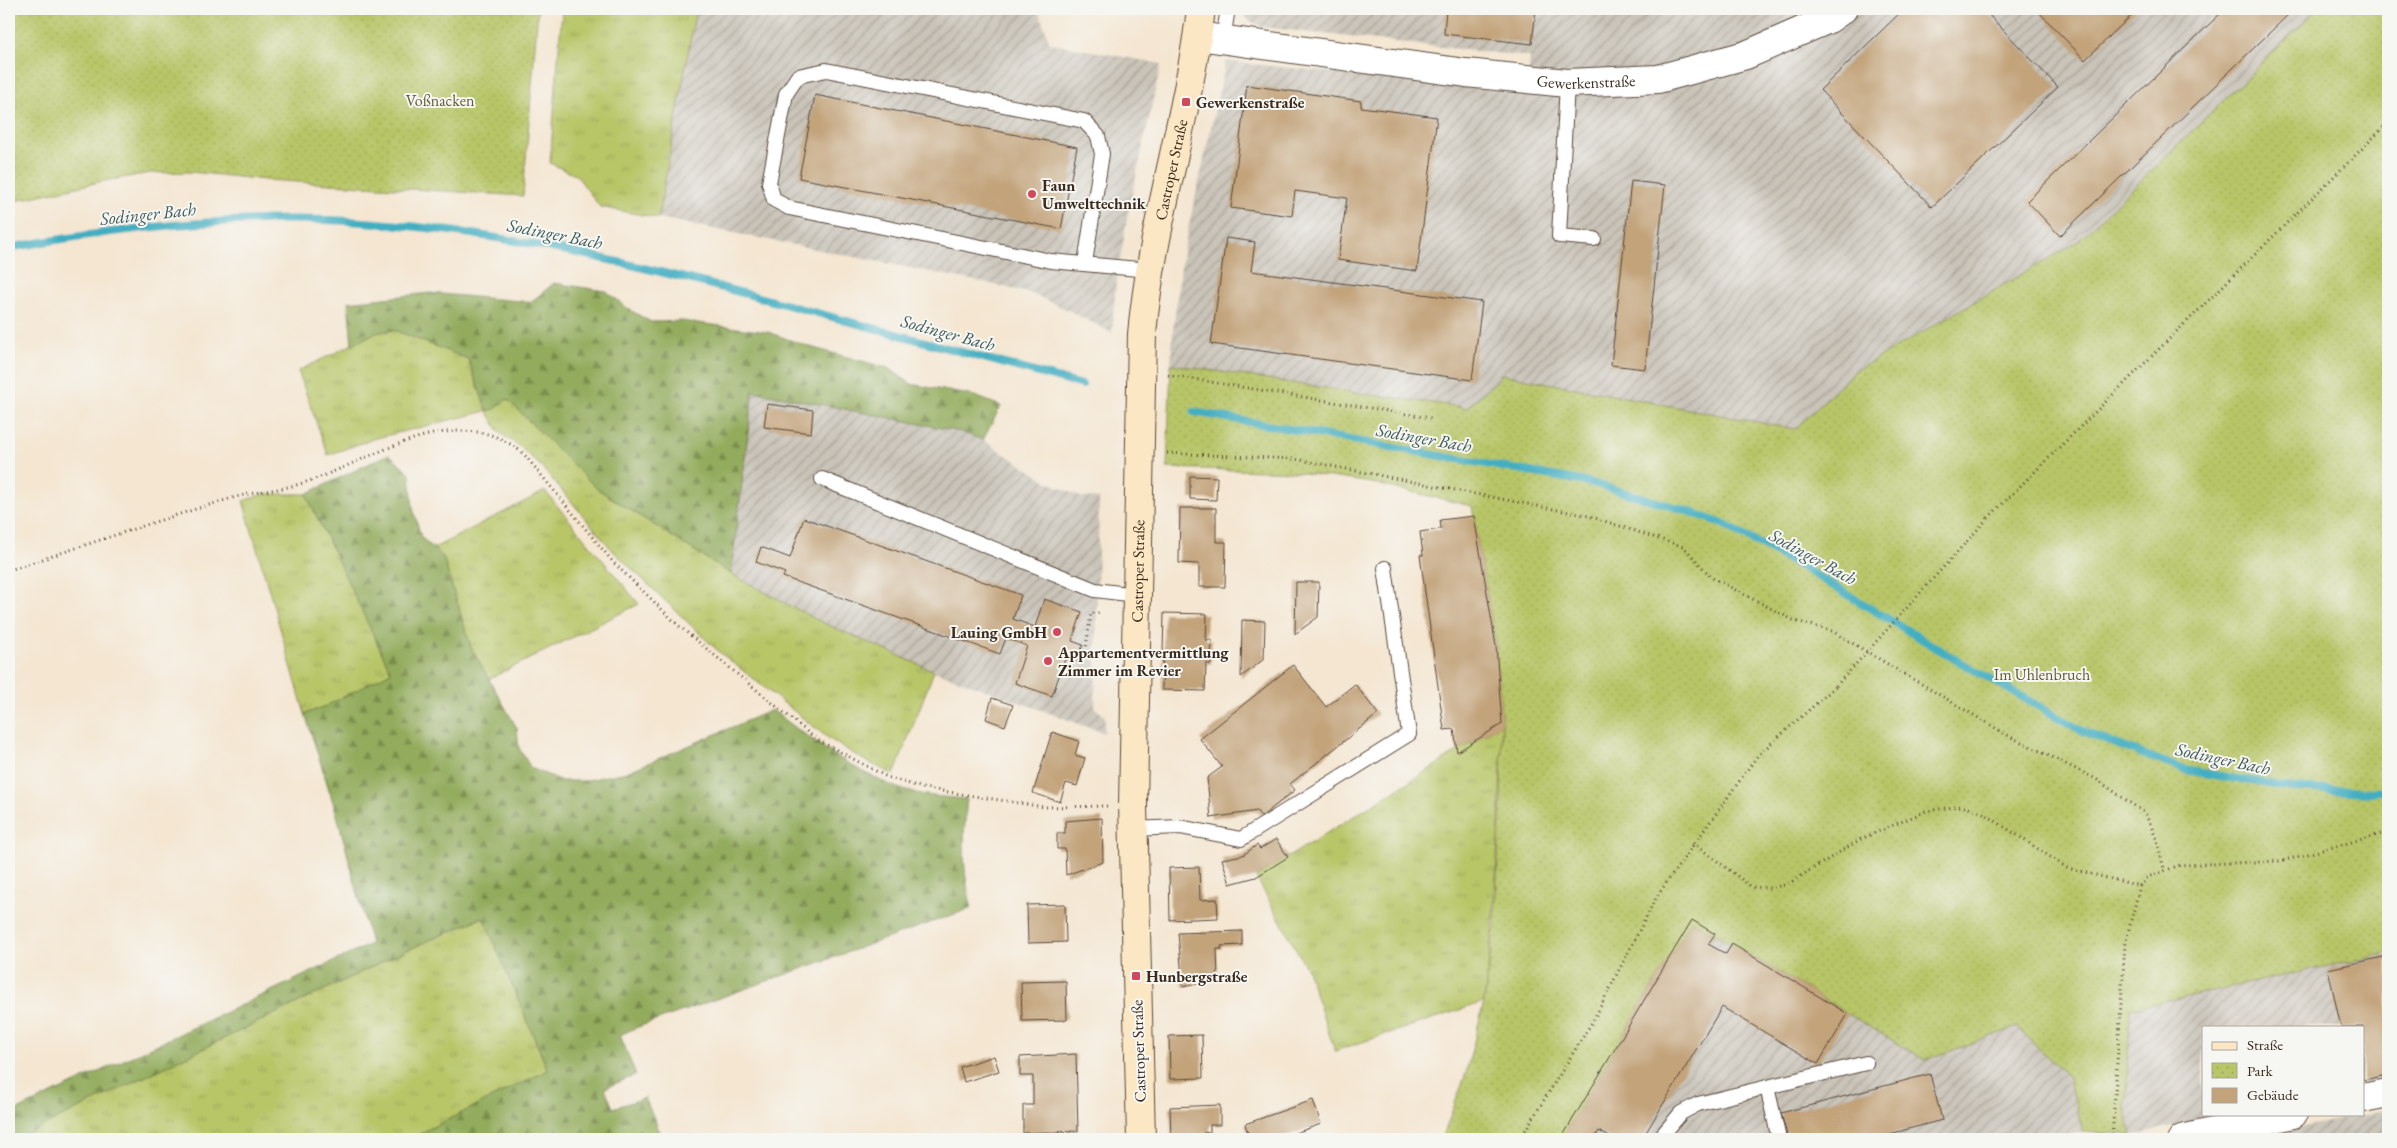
<svg xmlns="http://www.w3.org/2000/svg" width="2397" height="1148" font-family="'EB Garamond',serif">
<style>
.industrial{fill:url(#industrial-furrows)}
.grass{fill:url(#grass-tufts);stroke:#7a7843}
.forest{fill:url(#forest-firs);stroke:#666a3d}
.park{fill:url(#park-dots);stroke:#7a7843}
.lines{fill:none;stroke-linecap:round;stroke-linejoin:round}
.stream{stroke:#42aec1;stroke-width:8}
.building{fill:#c2a37a}
.service-casing{stroke:#574639;stroke-width:16}
.minor-casing{stroke:#574639;stroke-width:30}
.secondary-casing{stroke:#574639;stroke-width:30}
.path{stroke:#574639;stroke-width:3;stroke-dasharray:1 4;stroke-linecap:butt}
.service{stroke:#fff;stroke-width:14}
.minor{stroke:#fff;stroke-width:28}
.secondary{stroke:#fbe7c3;stroke-width:28}
.path-bridge{stroke:#574639;stroke-width:3;stroke-dasharray:1 4;stroke-linecap:butt}
.poi-dot{fill:#d1495b;stroke:#f6f6f2;stroke-width:2}
.labels{text-anchor:middle;stroke-width:4;stroke-linejoin:round;paint-order:stroke}
.street-label{font-size:16px;fill:#3b2a1e;stroke:#f6f6f2}
.park-label{font-size:16px;fill:#605934;stroke:#f6f6f2}
.poi-label{font-size:16px;font-weight:bold;fill:#3b2a1e;stroke:#f6f6f2;text-anchor:start}
.water-label{font-size:18px;font-style:italic;fill:#3d5857;stroke:#f6f6f2}
</style>
<defs>
<pattern id="industrial-furrows" width="10" height="10" patternUnits="userSpaceOnUse" patternTransform="scale(1.25)"><rect width="10" height="10" fill="#c9c3b8"/><path d="M-1 1l2-2M0 10L10 0M9 11l2-2" fill="none" stroke="#a49f95"/></pattern>
<pattern id="grass-tufts" width="24" height="20" patternUnits="userSpaceOnUse" patternTransform="scale(1.25)"><rect width="24" height="20" fill="#b8c668"/><path d="M3 7l-1-3M5 7V3M7 7l1-3M15 17l-1-3M17 17v-4M19 17l1-3" fill="none" stroke="#9faa5a"/></pattern>
<pattern id="forest-firs" width="22" height="20" patternUnits="userSpaceOnUse" patternTransform="scale(1.25)"><rect width="22" height="20" fill="#92ab5c"/><path d="M5 1l3.5 6h-7zM16 11l3.5 6h-7z" fill="#788b4b"/></pattern>
<pattern id="park-dots" width="8" height="8" patternUnits="userSpaceOnUse" patternTransform="scale(1.25)"><rect width="8" height="8" fill="#b8c668"/><path d="M2 2h.1M6 6h.1" fill="none" stroke="#9faa5a" stroke-width="1.8" stroke-linecap="round"/></pattern>
</defs>
<rect width="100%" height="100%" fill="#f6f6f2"/>
<filter id="ink" filterUnits="userSpaceOnUse"><feTurbulence type="fractalNoise" baseFrequency=".02" numOctaves="2"/><feDisplacementMap in="SourceGraphic" scale="10" xChannelSelector="R" yChannelSelector="G"/><feConvolveMatrix kernelMatrix="1 2 1 2 8 2 1 2 1" color-interpolation-filters="sRGB"/></filter>
<filter id="wash" filterUnits="userSpaceOnUse"><feTurbulence type="fractalNoise" baseFrequency=".0096" numOctaves="4" result="noise"/><feDisplacementMap in="SourceGraphic" scale="20" xChannelSelector="R" yChannelSelector="G"/><feGaussianBlur stdDeviation="1.12" result="paint"/><feColorMatrix in="noise" values="0 0 0 0 0 0 0 0 0 0 0 0 0 0 0 0 0 1.4 0 .05"/><feComposite in="paint" operator="in"/></filter>
<g filter="url(#wash)">
<rect width="100%" height="100%" fill="#f4e6d1"/>
<g class="industrial">
<path d="M696,9h342l12,34 111,21 -34,154 -12,74 -3,41 -42,-22 -38,-17 -36,-9 -338,-67z"/>
<path d="M1241,9h1077l-242,234 -221,128 -60,58 -295,-55v4l-36,33 -1,-4 -100,-13 -192,-30 2,-34 10,-78 43,-191 301,32 3,-36 -269,-30 -14,-8z"/>
<path d="M752,391l209,41 22,8 67,43 31,14 18,2 -4,209 10,8 -1,17 -170,-62 -115,-50 -88,-47z"/>
<path d="M1692,920l233,140 92,-33 52,51 14,54 -34,7h-488z"/>
<path d="M2388,953v127l-25,5v-58h-160v87h26l-97,21 -6,-26 4,-100z"/>
<path d="M2388,1109v30h-140l23,-5z"/>
</g>
<g class="grass">
<path d="M562,9h134l-38,209 -58,-11 -23,-31 -27,-13z"/>
<path d="M394,330l74,29 19,52 8,-2 12,-10 89,89 135,86 88,47 115,50 -40,104 -32,-16 -34,-21 -110,-87 -105,-100 -71,-84 -22,-20 -20,-14 -13,-22 -114,28 -45,16 -30,-84 77,-38z"/>
<path d="M545,491l94,113 -150,75 -18,-31 -28,-91 -9,-9z"/>
<path d="M263,494h43l85,178 -65,34 -21,8 -62,-213z"/>
<path d="M1502,724c-2,93 -6,186 -18,278l-149,49 -29,-84 -50,-90z"/>
<path d="M484,917l64,154 -140,68h-392l389,-188z"/>
</g>
<g class="forest">
<path d="M554,283l52,8 24,19 21,12 31,-1 86,11 42,15 78,21 23,16 64,12 26,10 -18,34 -22,-8 -208,-41 -22,183 -135,-86 -89,-89 -12,10 -8,2 -19,-52 -74,-29 -19,3 -23,12 -4,-43 82,-9 101,9z"/>
<path d="M389,454l21,19 3,35 8,29 22,20 28,91 46,80 2,20 12,20 31,13h21l44,-9 145,-62c39,29 78,59 123,77 23,9 48,10 72,12 -4,37 -5,73 5,109l-334,119 -18,8 16,40 -31,13 8,20 32,-10 18,41h-254l139,-69 -65,-153 -78,34 -389,188h-7v-25l362,-170 -34,-129 -32,-101 21,-8 65,-34 -85,-178z"/>
</g>
<g class="park">
<path d="M9,9h529l-15,187 -257,-16 -75,-8 -40,1 -47,8 -95,21z"/>
<path d="M2318,9h70v944l-258,56 -4,100 6,26 -49,-3 -14,-54 -52,-51 -92,33 -233,-140 -131,219h-119l24,-66 18,-71 10,-73 7,-125 1,-80 -6,-78 -24,-140 -100,-23 -76,-11 -129,-4 4,-104 192,30 100,13 1,3 36,-32v-4l295,55 60,-58 221,-128z"/>
</g>
<g class="lines">
<g class="stream">
<path d="M9,248c104,-19 211,-31 317,-28 160,6 315,45 469,87 96,26 191,51 287,78"/>
<path d="M1194,412l398,71 96,28 35,13 82,45 150,90 129,73 101,38 108,18 76,4 19,-2"/>
</g>
</g>
<g id="blocks">
<g class="building">
<path d="M1446,9h90l-4,35 -88,-10z"/>
<path d="M1904,9h79l75,78 -126,120 -112,-117z"/>
<path d="M2036,9h102l-53,51z"/>
<path d="M2225,9h69l-234,227 -33,-35z"/>
<path d="M1247,85l114,16v6l76,10 -20,154 -79,-11 9,-62 -52,-7 -3,25 -61,-8z"/>
<path d="M815,95l262,52 -16,82 -262,-51z"/>
<path d="M1631,181l34,4 -20,184 -34,-4z"/>
<path d="M1226,238l29,4 -4,29 231,31 -10,78 -261,-36z"/>
<path d="M767,404l46,6 -2,23 -47,-6z"/>
<path d="M1190,476l27,1 -1,23 -26,-1z"/>
<path d="M1180,508h36v34h10l-1,45h-26v-23l-20,-1z"/>
<path d="M1474,516l22,130 6,78 -45,28 -3,-23 -10,1 -24,-175h3l-3,-23 21,-3 -1,-9z"/>
<path d="M804,518l217,77 -8,24 22,8 9,-28 38,13 -10,29 11,4 -7,18 -11,-4 -13,37 -37,-13 12,-37 -21,-8 -6,16 -217,-77 2,-4 -29,-11 5,-15 29,11z"/>
<path d="M1296,582h23l-1,35 -23,17z"/>
<path d="M1164,613l43,1 -1,26h6l-1,24h-5l-1,27 -43,-1z"/>
<path d="M1242,620l23,1 -1,38 -23,18z"/>
<path d="M1293,665l33,42 29,-23 23,30 -88,70 5,6 -34,27 -4,-6 -46,7 -4,-40 15,-11 -22,-28z"/>
<path d="M992,698l21,7 -8,21 -19,-7z"/>
<path d="M1052,732l27,9 -4,14 10,3 -8,28 -11,-3 -6,19 -27,-9z"/>
<path d="M1102,818l1,44 -37,13 -1,-26h-8v-16h8v-12z"/>
<path d="M1276,839l12,18 -32,20 -26,7 -8,-25 21,-4 14,-10 3,4z"/>
<path d="M1199,867l1,33 17,-1 1,19 -48,2 -1,-52z"/>
<path d="M1065,904l1,38 -38,1 -1,-38z"/>
<path d="M1692,920l23,14 -7,10 18,10 6,-10 116,70 -30,50 -96,-57 -80,132h-29l-14,-8 -5,8h-33z"/>
<path d="M1242,931v14l-21,1 1,3h-5l1,30 -35,8 -5,-54z"/>
<path d="M2388,956v119l-25,5v-53h-22l-13,-58z"/>
<path d="M1066,981l1,39 -45,1 -1,-39z"/>
<path d="M1202,1035l1,43 -33,1 -1,-43z"/>
<path d="M1076,1054l2,77 -55,2v-28h10v-29h-13v-19z"/>
<path d="M994,1056l5,15 -35,11 -4,-15z"/>
<path d="M1930,1074l12,46 -71,19h-83l-7,-26z"/>
<path d="M1313,1100l8,24 -43,15h-48l18,-6 -3,-9z"/>
<path d="M1220,1105v20h-10v7l-7,1v6h-32l-1,-32z"/>
</g>
</g>
</g>
<g filter="url(#ink)">
<use href="#blocks" fill-opacity="0" stroke="#574639" stroke-width="1"/>
<g class="lines">
<g class="service-casing">
<g id="service">
<path d="M1223,39l5,-30"/>
<path d="M1567,83l-8,153 35,3"/>
<path d="M1085,263l17,-109 -4,-18 -14,-15 -258,-51 -28,6 -12,18 -17,89 5,17 15,8 262,53 98,9"/>
<path d="M822,479l273,111 41,5"/>
<path d="M1133,829l47,-2 61,12 168,-105 -24,-166"/>
<path d="M1767,1087l12,52"/>
<path d="M1659,1139l22,-26 17,-9 168,-41"/>
</g>
</g>
<g class="minor-casing">
<g id="minor">
<path id="s1" d="M1198,36l268,37 101,10 91,-4 88,-24 83,-36 14,-10"/>
<path d="M2363,1098l25,-5"/>
<path d="M2182,1139l111,-25"/>
</g>
</g>
<g class="secondary-casing">
<g id="secondary">
<path id="s2" d="M1141,1139l-8,-334 9,-471c10,-111 46,-216 59,-325"/>
</g>
</g>
<g class="path">
<path d="M1168,375l263,43"/>
<path d="M1167,453l128,6 294,57 95,31 27,30 82,43 39,11 177,105 87,43 49,34 12,27 7,29"/>
<path d="M1988,518l400,-395"/>
<path d="M9,570c75,-24 151,-51 227,-73 22,-6 45,-7 67,-14 48,-15 105,-52 157,-52 27,0 42,6 63,22l90,109 66,64 137,113 71,38 36,11 121,19 63,-1"/>
<path d="M1078,659l4,2 4,-13 5,-35h11"/>
<path d="M1693,843l59,44 18,1 18,-4 73,-45 65,-28 35,-5 21,6 85,56 73,18"/>
<path d="M1520,1139l74,-120 63,-123 101,-141 78,-69"/>
<path d="M2112,1139l13,-195 15,-58 8,-9 32,-12 102,-4 106,-29"/>
</g>
<use href="#service" class="service"/>
<use href="#minor" class="minor"/>
<use href="#secondary" class="secondary"/>
<path class="path-bridge" d="M1836,686l152,-168"/>
</g>
</g>
<g class="poi-dot">
<rect x="1181" y="97" width="10" height="10" rx="2.5"/>
<circle cx="1032" cy="194" r="5"/>
<circle cx="1057" cy="632" r="5"/>
<circle cx="1048" cy="661" r="5"/>
<rect x="1131" y="971" width="10" height="10" rx="2.5"/>
</g>
<g class="labels">
<g class="street-label">
<text dy="6" stroke="none"><textPath href="#s1" startOffset="391">Gewerkenstraße</textPath></text>
<text dy="6" stroke="none"><textPath href="#s2" startOffset="972">Castroper Straße</textPath></text>
<text dy="6" stroke="none"><textPath href="#s2" startOffset="568">Castroper Straße</textPath></text>
<text transform="translate(1138 1051) rotate(-92)" y="6">Castroper Straße</text>
</g>
<g class="park-label">
<text x="440" y="106">Voßnacken</text>
<text x="2042" y="680">Im Uhlenbruch</text>
</g>
<g class="poi-label">
<text x="1196" y="108">Gewerkenstraße</text>
<text x="1042" y="191">Faun<tspan x="1042" dy="18">Umwelttechnik</tspan></text>
<text x="1047" y="638" text-anchor="end">Lauing GmbH</text>
<text x="1058" y="658">Appartementvermittlung<tspan x="1058" dy="18">Zimmer im Revier</tspan></text>
<text x="1146" y="982">Hunbergstraße</text>
</g>
<g class="water-label">
<text transform="translate(148 214) rotate(-6)" y="6">Sodinger Bach</text>
<text transform="translate(555 234) rotate(11)" y="6">Sodinger Bach</text>
<text transform="translate(948 333) rotate(15)" y="6">Sodinger Bach</text>
<text transform="translate(1424 438) rotate(10)" y="6">Sodinger Bach</text>
<text transform="translate(1813 557) rotate(29)" y="6">Sodinger Bach</text>
<text transform="translate(2223 759) rotate(12)" y="6">Sodinger Bach</text>
</g>
</g>
<rect width="2397" height="1148" fill="none" stroke="#f6f6f2" stroke-width="30"/>
<rect x="2202" y="1026" width="162" height="90" fill="#f6f6f2" stroke="#aba49d"/>
<rect x="2212" y="1042" width="25" height="8" fill="#fbe7c3" stroke="#aba49d"/>
<text x="2247" y="1050" font-size="15" fill="#3b2a1e">Straße</text>
<rect x="2212" y="1063" width="25" height="15" fill="url(#park-dots)" stroke="#aba49d"/>
<text x="2247" y="1076" font-size="15" fill="#3b2a1e">Park</text>
<rect x="2212" y="1088" width="25" height="15" fill="#c2a37a" stroke="#aba49d"/>
<text x="2247" y="1100" font-size="15" fill="#3b2a1e">Gebäude</text>
</svg>
